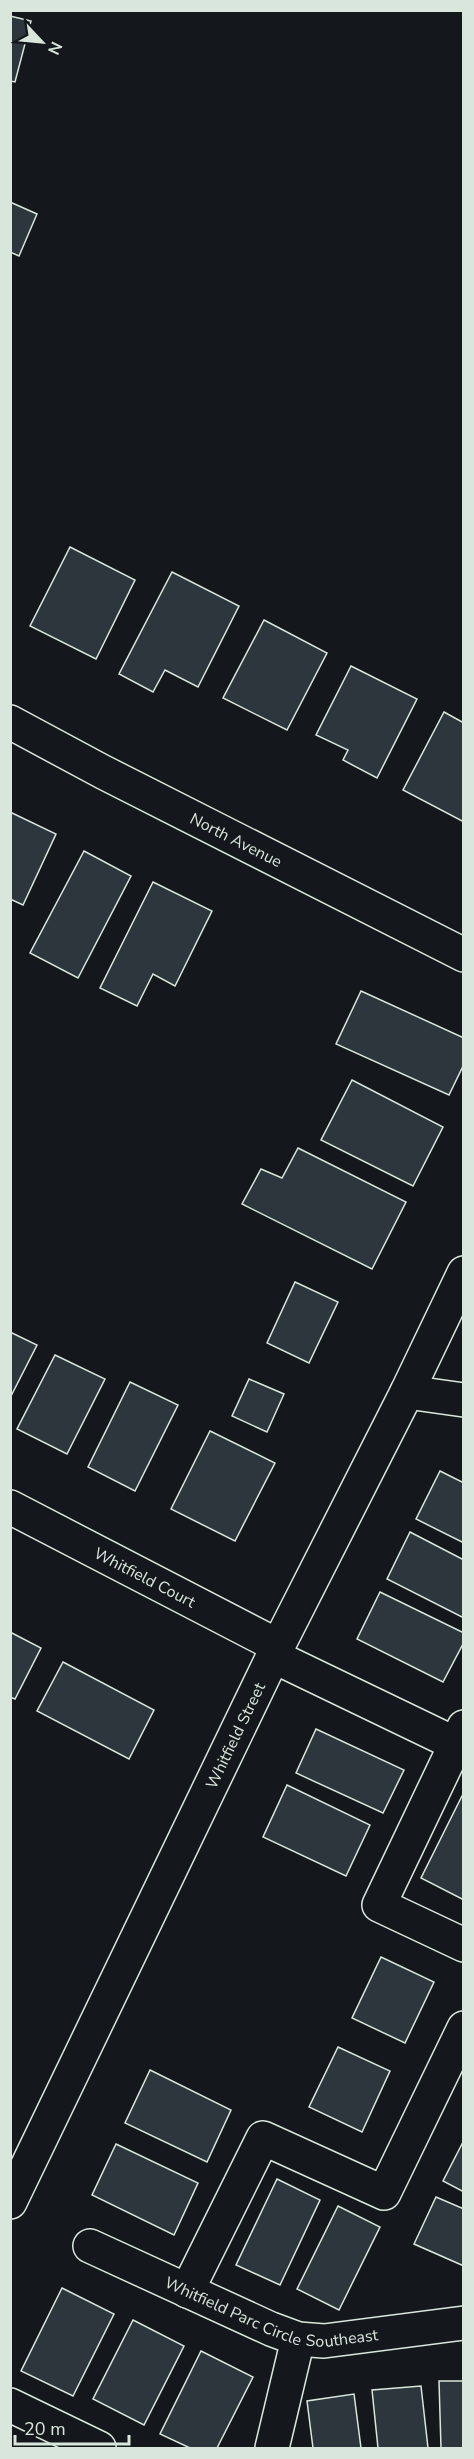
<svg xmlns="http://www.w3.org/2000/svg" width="474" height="2459" font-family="'Nunito Sans',sans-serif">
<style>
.building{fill:#2c363c;stroke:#d8e6dc;stroke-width:1.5}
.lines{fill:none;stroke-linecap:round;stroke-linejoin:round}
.minor-casing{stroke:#d8e6dc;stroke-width:36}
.minor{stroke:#14181c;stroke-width:33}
.labels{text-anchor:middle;stroke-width:4.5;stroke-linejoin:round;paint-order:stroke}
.street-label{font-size:16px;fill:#d8e6dc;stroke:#14181c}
</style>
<rect width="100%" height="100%" fill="#14181c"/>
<g class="building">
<path d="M10,16l21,5 -16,61 -5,-1z"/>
<path d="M10,202l27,12 -18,42 -9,-4z"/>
<path d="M70,547l65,33 -39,79 -66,-33z"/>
<path d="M172,572l67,34 -41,81 -33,-17 -12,22 -34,-18z"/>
<path d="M264,620l63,33 -40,77 -64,-32z"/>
<path d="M351,666l66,33 -40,79 -34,-18 5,-10 -32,-15z"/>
<path d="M444,712l20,11v99l-61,-32z"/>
<path d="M10,812l46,22 -33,71 -13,-6z"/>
<path d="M84,851l47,25 -53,102 -48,-25z"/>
<path d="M153,882l59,29 -37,75 -22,-12 -16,32 -37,-18z"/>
<path d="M361,991l103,47v26l-15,31 -113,-51z"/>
<path d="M352,1080l91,47 -30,59 -92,-46z"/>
<path d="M298,1148l108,54 -34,67 -130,-65 19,-35 21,9z"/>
<path d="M295,1282l43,20 -29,61 -42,-20z"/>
<path d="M10,1332l27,13 -27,53z"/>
<path d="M55,1355l50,24 -38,75 -50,-25z"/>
<path d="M249,1379l35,15 -17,38 -35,-16z"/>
<path d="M130,1382l48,23 -43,86 -47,-24z"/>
<path d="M210,1431l65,32 -40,78 -64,-32z"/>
<path d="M440,1471l24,12v60l-48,-24z"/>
<path d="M410,1532l54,28v58l-77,-39z"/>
<path d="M380,1592l84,41v9l-21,40 -86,-43z"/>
<path d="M10,1632l31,16 -26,51 -5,-2z"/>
<path d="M63,1662l91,48 -25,49 -92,-48z"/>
<path d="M316,1729l88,41 -21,43 -87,-40z"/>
<path d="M287,1785l83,40 -24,51 -83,-39z"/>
<path d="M462,1796h2v104l-43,-22z"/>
<path d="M381,1957l53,25 -29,61 -53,-25z"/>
<path d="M338,2047l52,24 -28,61 -53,-25z"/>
<path d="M150,2070l81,40 -24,52 -82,-39z"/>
<path d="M464,2140v52l-21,-11z"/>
<path d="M116,2144l82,39 -24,52 -82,-40z"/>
<path d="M277,2179l43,21 -40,85 -44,-20z"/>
<path d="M436,2197l28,12v57l-50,-22z"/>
<path d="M338,2206l42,21 -41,83 -42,-21z"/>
<path d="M62,2288l52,26 -41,82 -52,-25z"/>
<path d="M133,2320l51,26 -40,79 -51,-26z"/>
<path d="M201,2351l52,26 -36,71h-27l-30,-14z"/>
<path d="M439,2381h25v67h-23z"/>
<path d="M421,2386l7,62h-50l-6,-58z"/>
<path d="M354,2394l7,54h-48l-6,-47z"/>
</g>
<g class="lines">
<g class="minor-casing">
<g id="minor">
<path id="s1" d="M10,722l93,50 361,183"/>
<path d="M407,1392l57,8"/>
<path id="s2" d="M10,1507l268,139"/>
<path d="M273,1656l191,92"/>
<path d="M464,1727l-85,178 85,40"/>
<path id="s3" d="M10,2202l268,-556 129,-254 57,-119"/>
<path id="s4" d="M90,2246l181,83 27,10 26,2 140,-18"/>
<path d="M187,2291l76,-153 121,55 80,-165"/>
<path d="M10,2405l89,43"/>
<path d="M272,2448l26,-109"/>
</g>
</g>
<use href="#minor" class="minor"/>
</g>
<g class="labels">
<g class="street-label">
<text dy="6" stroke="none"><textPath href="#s1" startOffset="255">North Avenue</textPath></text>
<text dy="6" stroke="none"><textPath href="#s2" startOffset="152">Whitfield Court</textPath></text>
<text dy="6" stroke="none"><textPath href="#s3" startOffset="518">Whitfield Street</textPath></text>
<text dy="6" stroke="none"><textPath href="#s4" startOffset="196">Whitfield Parc Circle Southeast</textPath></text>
</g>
</g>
<rect width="474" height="2459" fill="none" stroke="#d8e6dc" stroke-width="24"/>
<g transform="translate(42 42) rotate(116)" stroke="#14181c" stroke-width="4.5" paint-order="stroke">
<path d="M0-4.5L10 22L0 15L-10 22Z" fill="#d8e6dc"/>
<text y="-9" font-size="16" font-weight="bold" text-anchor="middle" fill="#d8e6dc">N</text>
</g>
<path d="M15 2435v9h114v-9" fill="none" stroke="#d8e6dc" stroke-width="3"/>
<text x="24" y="2435" font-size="18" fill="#d8e6dc" stroke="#14181c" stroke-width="4.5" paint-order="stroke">20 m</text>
</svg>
